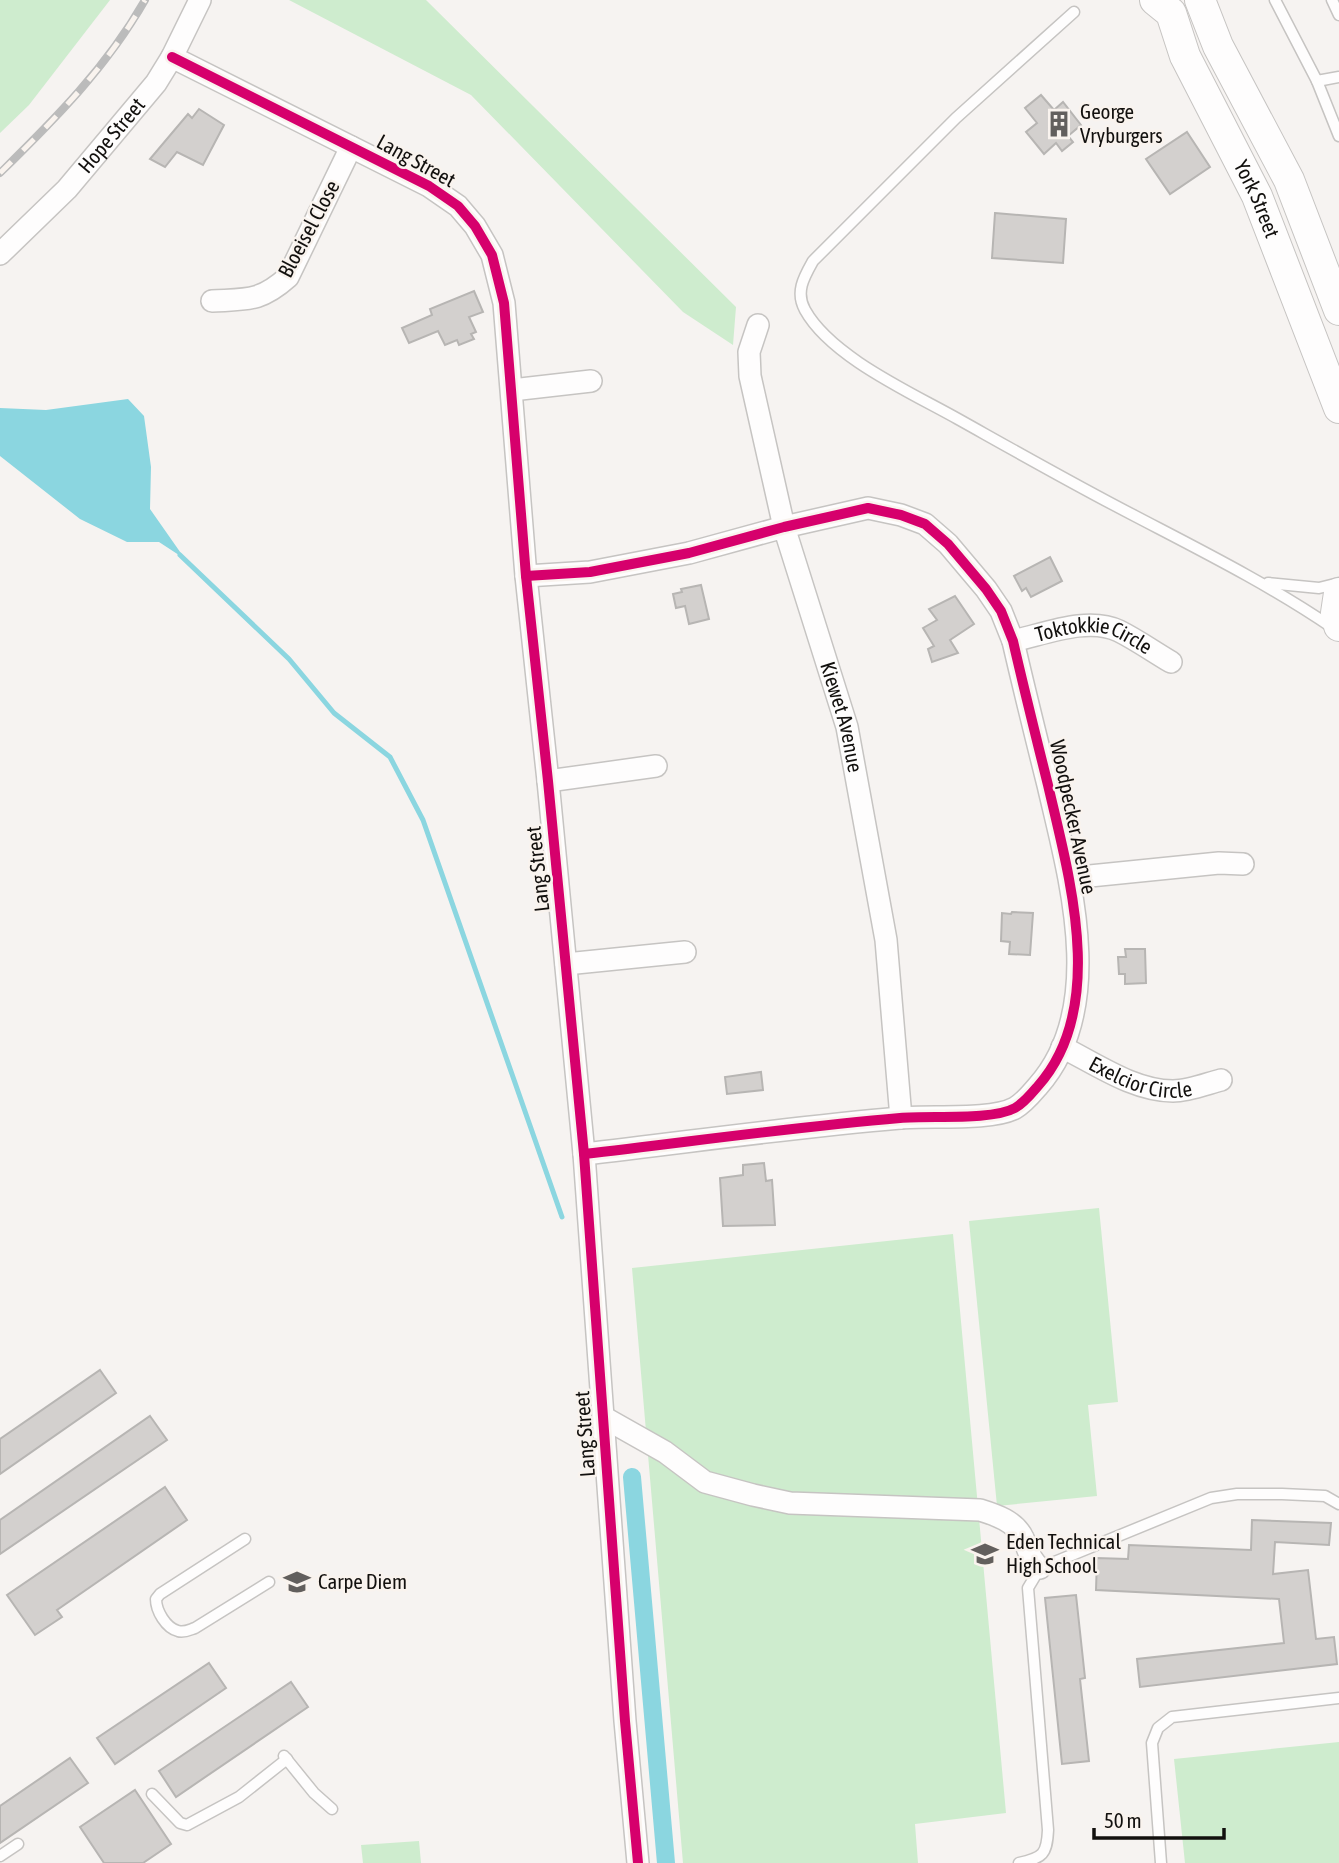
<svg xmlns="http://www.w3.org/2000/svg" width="1339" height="1863" font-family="'Asap Condensed',sans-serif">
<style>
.green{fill:#ceecce}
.water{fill:#8bd6e0}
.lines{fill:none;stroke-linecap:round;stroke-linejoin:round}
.stream{stroke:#8bd6e0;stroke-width:5}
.canal{stroke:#8bd6e0;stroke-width:18}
.building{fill:#d3d0ce;stroke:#b7b5b3;stroke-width:2}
.lane-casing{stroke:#c6c4c2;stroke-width:13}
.street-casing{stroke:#c6c4c2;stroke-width:24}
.secondary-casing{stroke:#c6c4c2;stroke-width:32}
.lane{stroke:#fefdfd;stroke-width:10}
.street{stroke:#fefdfd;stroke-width:21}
.secondary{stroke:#fefdfd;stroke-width:30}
.rail-casing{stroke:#bbb;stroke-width:8}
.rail{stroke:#f9f3ee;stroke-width:5;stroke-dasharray:16;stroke-linecap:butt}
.cycleway-casing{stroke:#f9f3ee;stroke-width:15}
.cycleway{stroke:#d6006c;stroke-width:10}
.labels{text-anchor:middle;stroke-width:5;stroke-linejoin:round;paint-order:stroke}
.poi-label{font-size:21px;fill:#12100e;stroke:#f9f3ee;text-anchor:start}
.street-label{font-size:21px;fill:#12100e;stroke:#f9f3ee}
</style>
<rect width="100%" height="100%" fill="#f6f3f1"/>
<g class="green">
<path d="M0,0h110l-81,105 -29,28z"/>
<path d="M289,0h137l310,307 -3,38 -50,-33 -212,-217z"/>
<path d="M1099,1208l19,194 -30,3 9,91 -100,10 -28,-285z"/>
<path d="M953,1234l53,579 -91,11 3,39h-235l-51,-595z"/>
<path d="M1339,1742v121h-154l-11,-104z"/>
<path d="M419,1841l2,22h-58l-2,-18z"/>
</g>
<path class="water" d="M128,399l16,17 7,51 -1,42 35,50 -26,-17h-32l-47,-23 -80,-63v-48l46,2z"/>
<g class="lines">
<path class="stream" d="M180,555l109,104 45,54 56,44 33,63 139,397"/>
<path class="canal" d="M632,1477l34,386"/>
</g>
<g class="building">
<path d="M1041,95l13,15 9,-8 18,23 -13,11 5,6 -11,9 -6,-8 -12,11 -18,-22 11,-9 -12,-15z"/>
<path d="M199,109l25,16 -21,40 -26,-13 -12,15 -15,-8 38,-45 4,4z"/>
<path d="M1187,132l23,35 -40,27 -24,-35z"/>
<path d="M995,213l71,6 -3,44 -71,-5z"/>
<path d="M474,291l9,21 -14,5 7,15 -5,2 3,5 -15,6 -2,-5 -12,5 -7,-14 -29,12 -7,-15 30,-13 -2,-6z"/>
<path d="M1050,557l12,24 -31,16 -5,-9 -4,3 -8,-15z"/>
<path d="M701,585l8,34 -20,5 -4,-18 -9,2 -3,-14 9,-2 -1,-3z"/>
<path d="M955,596l19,28 -24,16 8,13 -26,9 -4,-13 6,-3 -11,-18 14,-8 -8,-11z"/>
<path d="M1012,912l21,1 -3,42 -21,-1 1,-12 -9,-1 1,-28 9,1z"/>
<path d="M1125,949h20l1,34 -21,1v-10h-6l-1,-17h8z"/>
<path d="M761,1072l2,18 -36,4 -2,-17z"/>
<path d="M764,1163l2,18 6,-1 3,45 -52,1 -3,-48 23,-3v-10z"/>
<path d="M100,1370l16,23 -116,81v-35z"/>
<path d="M150,1416l17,24 -167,114v-34z"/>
<path d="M165,1487l22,33 -130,90 5,7 -27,18 -28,-40z"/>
<path d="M1252,1520l79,3 -2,22 -54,-3 -2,32 35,-4 8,69 18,-2 3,27 -197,23 -3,-28 147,-16 -5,-44 -183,-9 1,-32 31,1 1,-14 122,5z"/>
<path d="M1076,1595l9,83 -5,1 9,82 -27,3 -17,-166z"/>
<path d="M209,1663l17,25 -111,76 -18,-26z"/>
<path d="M291,1682l17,25 -132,90 -17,-26z"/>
<path d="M70,1758l18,25 -88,60v-37z"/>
<path d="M135,1790l36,54 -28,19h-39l-24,-36z"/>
</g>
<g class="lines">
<g class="lane-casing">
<g id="lane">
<path d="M1275,0l42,81 22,-4"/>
<path d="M1332,0l7,15"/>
<path d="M1074,12l-118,106 -143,143c-9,16 -18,31 -8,49 26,47 107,83 153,109 59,33 117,66 177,97 67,35 135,69 198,112"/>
<path d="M1317,81l22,55"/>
<path d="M1268,583l51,5 20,-5"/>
<path d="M245,1539l-85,55 -4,5c0,12 10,29 22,32 6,2 11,-1 17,-3l74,-46"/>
<path d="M284,1756l30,37 18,16"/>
<path d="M152,1794l28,29 7,2 52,-28 48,-38"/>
<path d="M0,1856l18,-12"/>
<path d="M1019,1863c24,-5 28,-9 29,-33l-20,-242 12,-20 171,-70 26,-4h45l43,2 14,8"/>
<path d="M1161,1863l-9,-120 6,-15 14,-11 167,-19"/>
</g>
</g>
<g class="street-casing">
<g id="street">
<path d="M172,57l257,129 29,20 17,20 17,29 12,48 22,273 22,205 36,373 41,567 13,142"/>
<path id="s1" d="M0,254l67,-65 89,-106 16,-26 28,-57"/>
<path d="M212,301c35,-2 48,1 76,-24l63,-130"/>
<path id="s2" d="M758,325l-9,27 1,24 34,151 63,200 39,213 15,178"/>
<path d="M512,390l79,-9"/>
<path d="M526,576l64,-4 99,-19 95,-26 84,-19 33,7 24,9 23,20 38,45 15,22 12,30c11,48 23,96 35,144 21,91 60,222 -10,301 -6,7 -14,17 -23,22 -24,13 -86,7 -115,10 -106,9 -211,24 -316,36"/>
<path id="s3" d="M1013,641c32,-7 75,-25 106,-10 18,9 35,21 52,31"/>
<path d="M548,781l108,-15"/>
<path d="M1070,878l149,-15 24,1"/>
<path d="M566,964l119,-12"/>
<path id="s4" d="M1062,1047c34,17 72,44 111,44 16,0 33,-7 48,-11"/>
<path d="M603,1417l62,35 40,30 48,13 37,8 190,7c16,5 35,11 43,28 6,12 6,21 17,30"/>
</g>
</g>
<g class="secondary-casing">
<g id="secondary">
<path id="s5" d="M1155,0l16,13 14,43 72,140 82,212"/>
<path d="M1200,0l18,46 71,134 50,130"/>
<path d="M1339,593l-3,20 3,13"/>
</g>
</g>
<use href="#lane" class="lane"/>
<use href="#street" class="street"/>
<use href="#secondary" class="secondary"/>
<g class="rail-casing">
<path id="rail" d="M0,173c54,-53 107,-106 145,-173"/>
</g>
<use href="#rail" class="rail"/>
<g class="cycleway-casing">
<g id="cycleway">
<path d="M172,57l257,129 29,20 17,20 17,29 12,48 22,273 22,205 36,373 41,567 13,142"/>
<path d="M526,576l64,-4 99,-19 95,-26 84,-19 33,7 24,9 23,20 38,45 15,22 12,30c11,48 23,96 35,144 21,91 60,222 -10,301 -6,7 -14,17 -23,22 -24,13 -86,7 -115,10 -106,9 -211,24 -316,36"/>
</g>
</g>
<use href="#cycleway" class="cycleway"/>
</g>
<defs>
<g id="building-bare" transform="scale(2.1)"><path d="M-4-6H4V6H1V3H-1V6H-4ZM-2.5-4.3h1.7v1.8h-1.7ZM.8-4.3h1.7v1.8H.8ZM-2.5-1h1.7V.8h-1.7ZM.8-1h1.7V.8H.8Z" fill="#625f5d" stroke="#f9f3ee" stroke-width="2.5" paint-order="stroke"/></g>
<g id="school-bare" transform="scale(2.1)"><path d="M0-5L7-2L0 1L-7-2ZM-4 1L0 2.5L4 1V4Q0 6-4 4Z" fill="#625f5d" stroke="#f9f3ee" stroke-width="2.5" paint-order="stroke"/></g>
</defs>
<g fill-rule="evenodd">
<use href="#building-bare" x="1059" y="124"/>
<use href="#school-bare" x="985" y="1554"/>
<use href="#school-bare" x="297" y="1582"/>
</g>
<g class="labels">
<g class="poi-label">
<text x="1080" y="119">George<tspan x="1080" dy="24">Vryburgers</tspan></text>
<text x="1006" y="1549">Eden Technical<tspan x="1006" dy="24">High School</tspan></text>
<text x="318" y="1589">Carpe Diem</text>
</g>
<g class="street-label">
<text dy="7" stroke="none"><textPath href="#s1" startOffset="163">Hope Street</textPath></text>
<text transform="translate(416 161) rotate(29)" y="7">Lang Street</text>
<text dy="7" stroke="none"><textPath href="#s5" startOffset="226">York Street</textPath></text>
<text transform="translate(309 229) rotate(-62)" y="7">Bloeisel Close</text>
<text dy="7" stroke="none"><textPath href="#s3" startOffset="84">Toktokkie Circle</textPath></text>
<text dy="7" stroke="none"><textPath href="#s2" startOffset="406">Kiewet Avenue</textPath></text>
<text transform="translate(1073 817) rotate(78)" y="7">Woodpecker Avenue</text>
<text transform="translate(538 869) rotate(-96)" y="7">Lang Street</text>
<text dy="7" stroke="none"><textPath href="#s4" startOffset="86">Exelcior Circle</textPath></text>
<text transform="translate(585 1434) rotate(-94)" y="7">Lang Street</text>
</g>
</g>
<path d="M1094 1828v10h130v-10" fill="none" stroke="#12100e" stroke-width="3.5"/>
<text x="1104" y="1828" font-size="21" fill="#12100e" stroke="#f9f3ee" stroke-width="5" paint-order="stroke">50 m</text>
</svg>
